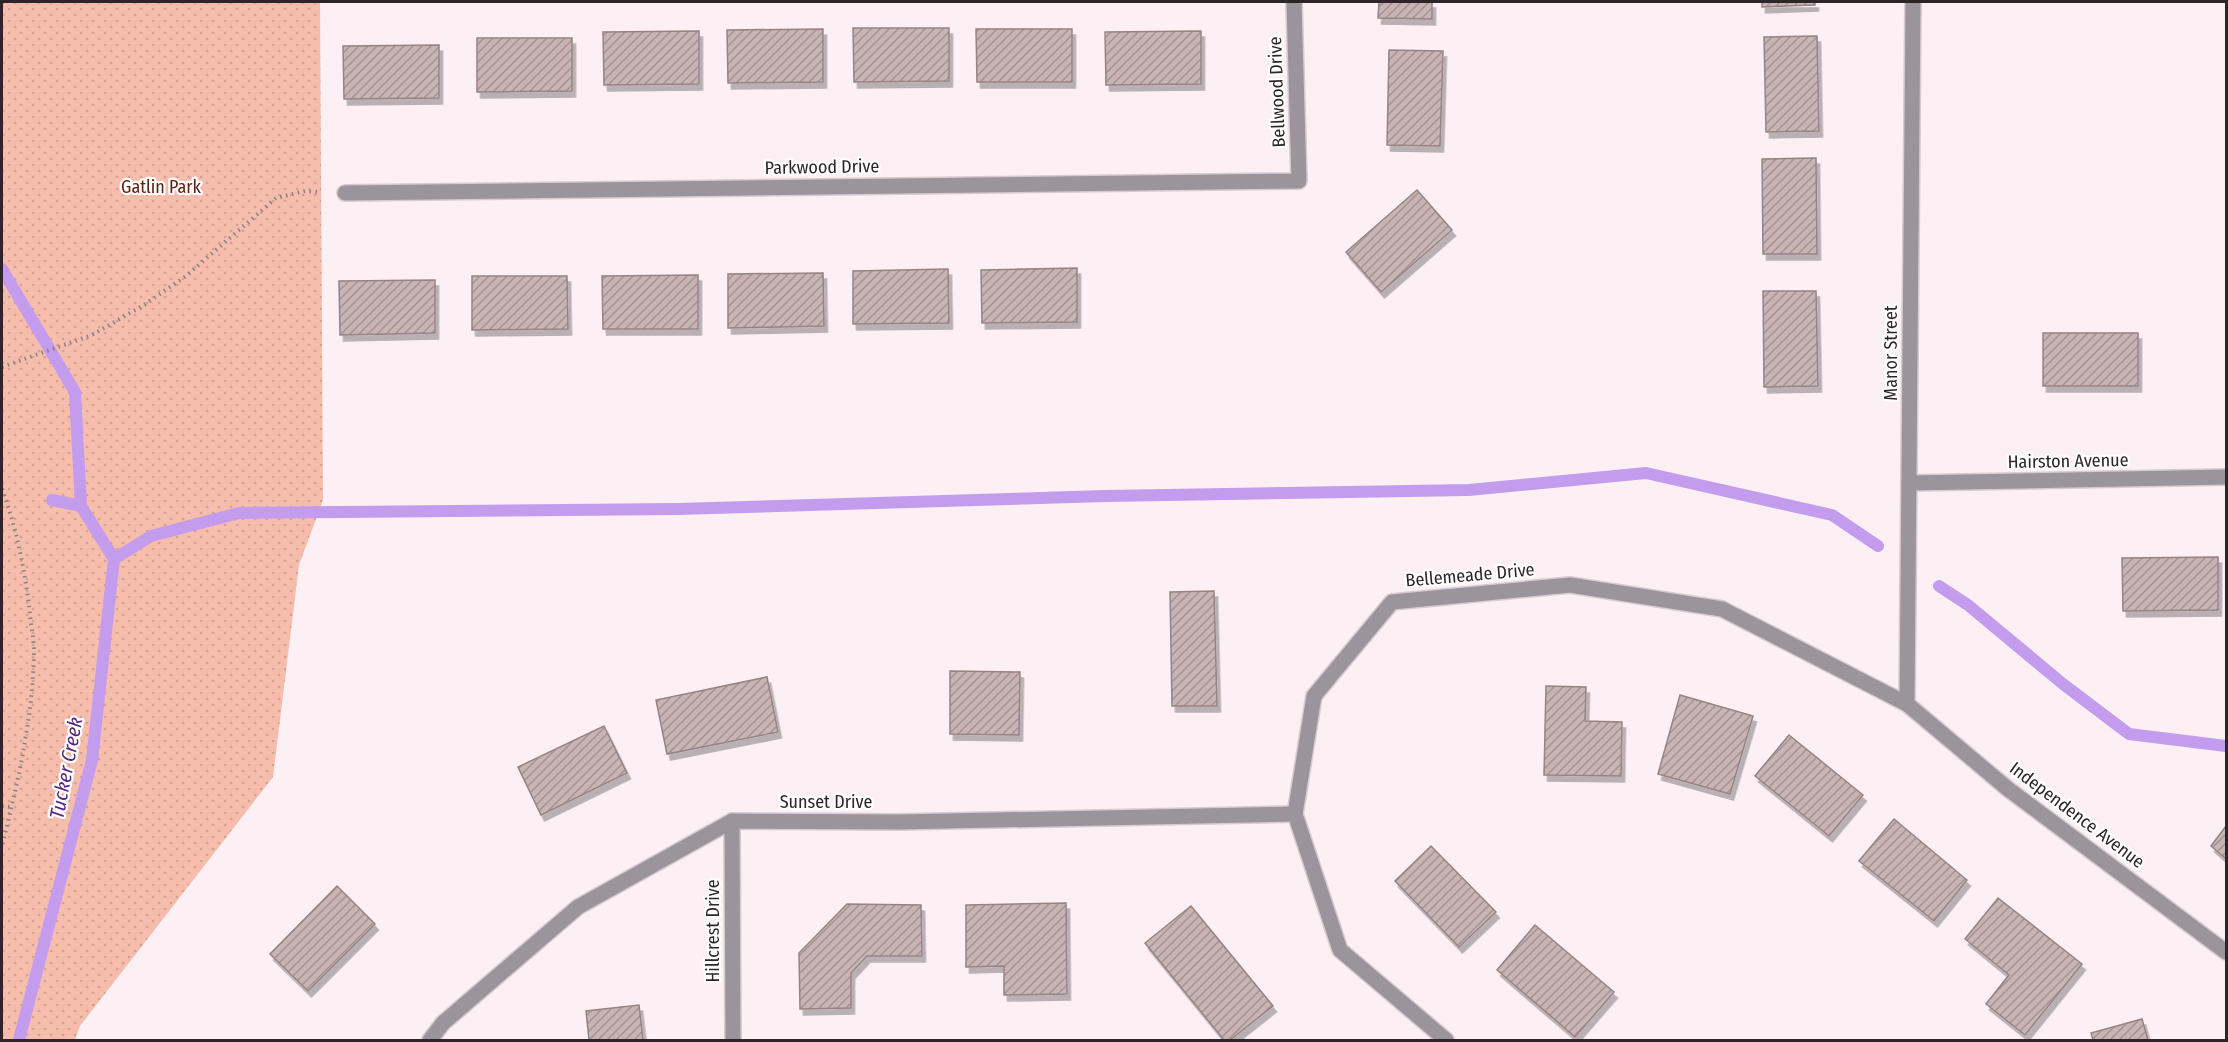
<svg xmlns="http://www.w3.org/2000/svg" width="2228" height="1042" font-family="'Fira Sans Condensed',sans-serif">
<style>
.green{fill:url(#green-dots)}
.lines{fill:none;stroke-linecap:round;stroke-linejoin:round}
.stream{stroke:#c39ced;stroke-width:12}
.building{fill:url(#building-hatch);stroke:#978384;stroke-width:1.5;filter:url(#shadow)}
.minor-casing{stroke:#d7cbd0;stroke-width:18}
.path{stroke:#8b8185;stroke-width:4;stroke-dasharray:1.5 4.5;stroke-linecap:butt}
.minor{stroke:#9b949a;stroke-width:15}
.labels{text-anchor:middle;stroke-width:4.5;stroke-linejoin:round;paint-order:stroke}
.street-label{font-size:18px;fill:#2d2528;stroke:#fff}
.park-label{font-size:18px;fill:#5c220f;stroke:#fff}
.water-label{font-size:20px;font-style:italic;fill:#582582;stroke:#fff}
</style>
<defs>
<pattern id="green-dots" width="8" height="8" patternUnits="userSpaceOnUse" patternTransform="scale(1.5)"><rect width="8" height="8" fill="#f6bdac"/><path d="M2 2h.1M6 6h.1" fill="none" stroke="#d3a294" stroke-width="1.8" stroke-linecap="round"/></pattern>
<pattern id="building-hatch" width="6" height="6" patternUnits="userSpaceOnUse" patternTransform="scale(1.5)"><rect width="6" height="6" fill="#c9b4b5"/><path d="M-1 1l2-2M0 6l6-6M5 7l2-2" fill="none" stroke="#a49293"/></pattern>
<filter id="shadow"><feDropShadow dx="3.5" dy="6" stdDeviation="0" flood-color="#0004"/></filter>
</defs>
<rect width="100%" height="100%" fill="#fcf0f5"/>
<path class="green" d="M2,2h318l3,498 -24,65 -26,212 -193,249 -5,14h-73z"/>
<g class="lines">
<g class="stream">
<path d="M2,269l73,123 6,114 33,53 -22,201 -73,280"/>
<path d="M52,500l29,6"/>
<path d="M114,559l37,-23 88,-23 439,-4 427,-13 364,-6 177,-17 186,42 46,31"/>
<path d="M1939,586l29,19 95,79 66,50 97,12"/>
</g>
</g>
<g class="building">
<path d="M1379,2h53v17l-54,-1z"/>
<path d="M1762,2h53v3l-53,2z"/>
<path d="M853,28h96v53l-95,1z"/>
<path d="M823,29v53l-95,1 -1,-53z"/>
<path d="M976,29h96v53h-95z"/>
<path d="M699,31v53l-95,1 -1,-53z"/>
<path d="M1201,31v53l-95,1 -1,-53z"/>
<path d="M1817,36l2,95 -53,1 -2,-95z"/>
<path d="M477,38h95v53l-95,1z"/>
<path d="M439,45v53l-95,1 -1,-53z"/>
<path d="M1389,50l54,1 -3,95 -53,-1z"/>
<path d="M1816,158l1,96h-54l-1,-95z"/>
<path d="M1417,190l35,40 -71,62 -35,-40z"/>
<path d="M1077,268v54l-95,1 -1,-53z"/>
<path d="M948,269l1,54 -96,1v-53z"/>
<path d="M823,273l1,53 -96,2v-54z"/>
<path d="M698,275v54h-95l-1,-53z"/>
<path d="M472,276h95l1,53 -96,1z"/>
<path d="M435,280v53l-95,2 -1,-54z"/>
<path d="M1763,291h53l2,95 -54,1z"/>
<rect x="2043" y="333" width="95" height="53"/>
<path d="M2218,557v53l-95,1 -1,-53z"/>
<path d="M1214,591l3,115h-45l-2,-114z"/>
<path d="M950,671l70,1 -1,63 -69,-1z"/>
<path d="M767,677l11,55 -111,22 -11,-54z"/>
<path d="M1546,686l40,1 -1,34 37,1 -1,54 -77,-1z"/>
<path d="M1680,695l73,21 -23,78 -72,-20z"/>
<path d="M604,726l23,47 -86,42 -23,-48z"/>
<path d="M1789,735l74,60 -34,41 -74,-60z"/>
<path d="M1894,819l73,61 -33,41 -75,-60z"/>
<path d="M2226,826v33l-15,-13z"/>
<path d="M1431,846l65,66 -37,35 -64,-66z"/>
<path d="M337,886l38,38 -67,67 -38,-37z"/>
<path d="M1998,898l84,66 -57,71 -39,-31 23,-29 -44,-36z"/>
<path d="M1066,903l1,91 -63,1v-29l-38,1v-62z"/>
<path d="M847,904l74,1 1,51h-55l-16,17v35l-51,1 -1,-56z"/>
<path d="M1191,906l82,100 -43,34h-6l-79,-97z"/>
<path d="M1535,925l79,67 -39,45 -78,-67z"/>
<path d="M639,1005l4,35h-54l-3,-29z"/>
<path d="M2142,1019l6,21h-55l-2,-7z"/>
</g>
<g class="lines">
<g class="minor-casing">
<g id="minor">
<path d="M345,193l954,-12 -5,-179"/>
<path d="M1909,483l317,-6"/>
<path d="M1907,704l6,-702"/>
<path d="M732,821l1,219"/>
<path d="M430,1040l13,-17 135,-116 154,-86 167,1 396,-8"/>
<path d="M1446,1040l-106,-90 -45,-136 19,-118 78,-94 178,-17 152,24 185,95 101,85 218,163"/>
</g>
</g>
<g class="path">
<path d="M2,367l90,-32 52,-30 42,-29 90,-78 29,-7 12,1"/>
<path d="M2,489c15,41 23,82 28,125 1,12 4,25 4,37 -1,66 -16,131 -32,195"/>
<path d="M2,806l9,1"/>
</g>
<use href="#minor" class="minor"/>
</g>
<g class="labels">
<g class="street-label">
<text transform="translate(1277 92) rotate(-92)" y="6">Bellwood Drive</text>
<text transform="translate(822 167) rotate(-1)" y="6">Parkwood Drive</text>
<text transform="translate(1891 353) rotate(-90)" y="6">Manor Street</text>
<text transform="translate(2068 461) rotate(-1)" y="6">Hairston Avenue</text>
<text transform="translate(1470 575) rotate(-5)" y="6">Bellemeade Drive</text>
<text x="826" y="808">Sunset Drive</text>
<text transform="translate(2077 815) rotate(37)" y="6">Independence Avenue</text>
<text transform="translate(713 931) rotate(-90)" y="6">Hillcrest Drive</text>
</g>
<g class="park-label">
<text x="161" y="193">Gatlin Park</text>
</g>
<g class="water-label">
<text transform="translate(66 768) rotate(-79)" y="7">Tucker Creek</text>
</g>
</g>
<rect width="2228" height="1042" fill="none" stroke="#2d2528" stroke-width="6"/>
</svg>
